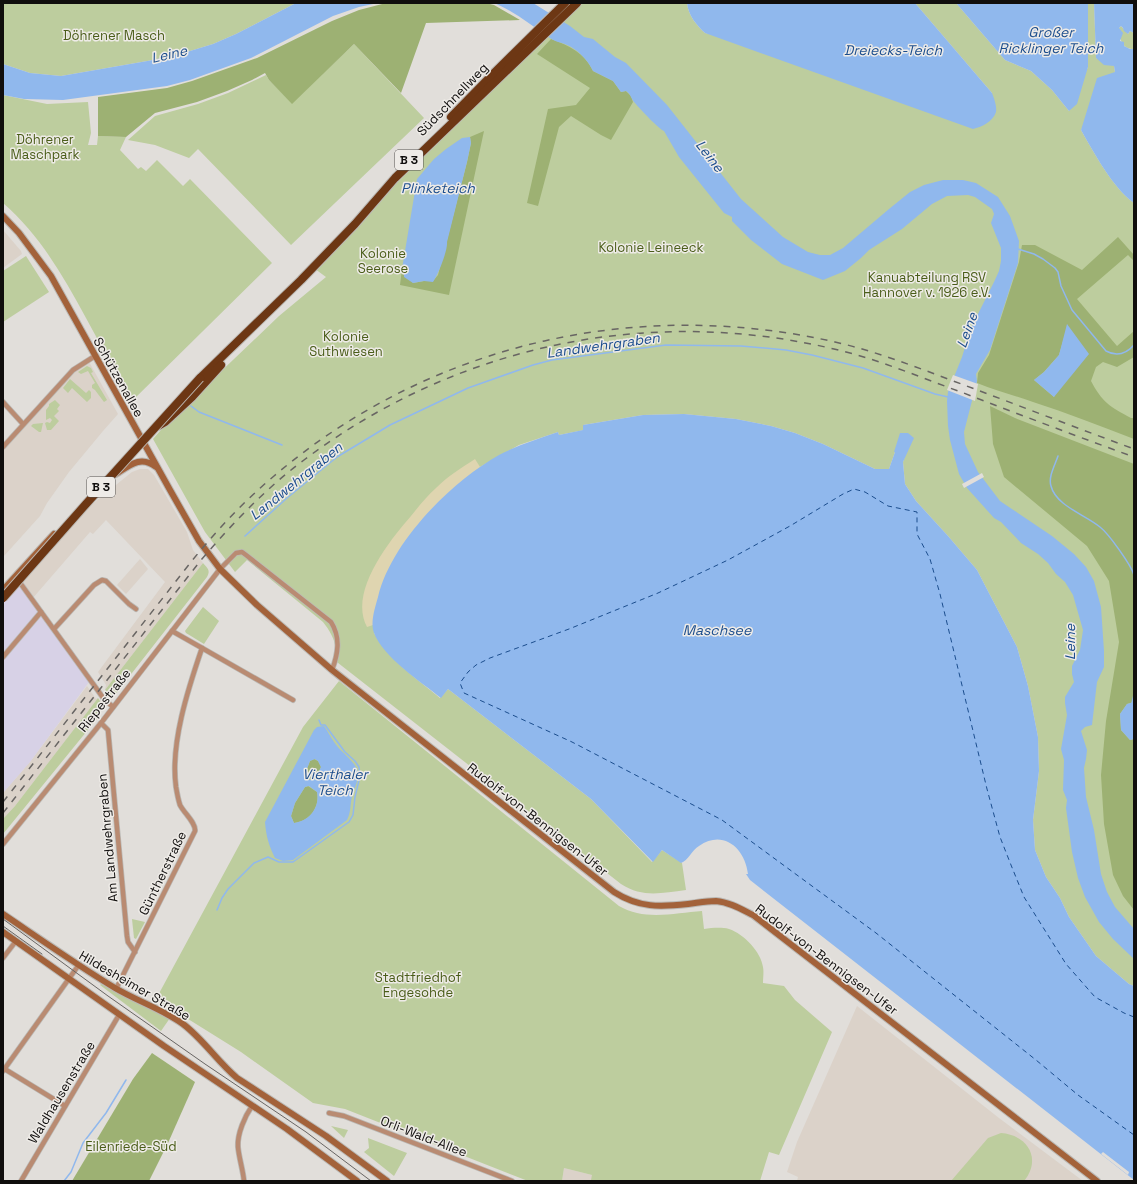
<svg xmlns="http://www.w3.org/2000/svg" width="1137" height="1184" font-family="'Space Grotesk',sans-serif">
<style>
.built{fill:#dbd2c9}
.industrial{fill:#d7d1e6}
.green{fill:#bdcd9e}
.forest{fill:#9db173;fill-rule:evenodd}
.sand{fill:#dfd5b0}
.water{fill:#90b8ed;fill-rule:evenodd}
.pier{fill:#e1deda}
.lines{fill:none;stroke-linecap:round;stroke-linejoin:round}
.stream{stroke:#90b8ed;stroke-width:1.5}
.ferry{stroke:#1b4d8d;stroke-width:1;stroke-dasharray:5 4;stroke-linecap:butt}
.street-casing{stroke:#bbb9b5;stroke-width:6}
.secondary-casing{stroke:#bbb9b5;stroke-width:8}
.highway-casing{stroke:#bbb9b5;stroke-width:10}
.street{stroke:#b98b72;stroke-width:4.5}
.secondary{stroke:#a3623a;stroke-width:6}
.highway{stroke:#6d3714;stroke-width:8}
.tram{stroke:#686563;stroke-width:1}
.rail{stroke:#686563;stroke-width:1.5;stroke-dasharray:7 7;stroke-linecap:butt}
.highway-bridge-casing{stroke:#bbb9b5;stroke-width:10;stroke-linecap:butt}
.highway-bridge{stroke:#6d3714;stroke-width:8}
.labels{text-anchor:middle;stroke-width:3;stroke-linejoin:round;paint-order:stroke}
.shield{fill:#eeebe7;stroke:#53504e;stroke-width:1}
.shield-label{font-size:12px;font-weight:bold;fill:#100e0d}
.park-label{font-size:13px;fill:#4a5d19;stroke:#eeebe7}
.street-label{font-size:13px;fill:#100e0d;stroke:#eeebe7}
.water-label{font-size:14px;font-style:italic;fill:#1b4d8d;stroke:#eeebe7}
</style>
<rect width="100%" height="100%" fill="#e1deda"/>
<g class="built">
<path d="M3,230l18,21 1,3 -19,14z"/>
<path d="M88,360l30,54 -15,17 -34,41 -22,31 -7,13 -36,40 -1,-1v-108l70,-77z"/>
<path d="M140,469h8l6,6 33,57 6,18 10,13 -98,127 1,-5 -8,-13 67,-90 -59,-62 -13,14 -3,-2 -58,67 -17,-23 70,-66 47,-38z"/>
<path d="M140,559l8,10 -22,25 -9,-9z"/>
<path d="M87,686l9,13 2,-1 -83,108 -12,13v-26l27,-31z"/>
<path d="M857,1006l142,112 84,63h-286l1,-4 -11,-5 10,-30z"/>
<path d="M564,1168l28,7 2,6h-32z"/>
</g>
<path class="industrial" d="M15,576l74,106 -59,80 -27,31v-203z"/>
<g class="green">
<path d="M3,3h293l-60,31 -23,10 -23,7 -37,9 -92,16 -31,-3 -27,-9z"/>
<path d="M582,3h105c1,12 10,23 18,30l287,60 -77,-90h41l49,57 26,11 21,19 17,21 19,-44v-64h6l2,55 18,8 1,6 -34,58c13,23 32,58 53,73v783l-5,-2 -33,-28 -27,-39 -9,-19 -14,-21 -11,-27 -2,-30 6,-49 -1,-34 -10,-51 -11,-39 -40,-77 -29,-34 -32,-35 -11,-17 -2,-22 2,-6h1l-11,-4 -6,17h-14l-52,-25 -28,-11 -24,-7 -35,-7 -52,-5 -41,1 -60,10 1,5 -25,5 -1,-3 -39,13 -39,22 -106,166c16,28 42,45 66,65l8,-9 143,110 61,63 10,-12 20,13 4,27c-25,3 -43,8 -65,-6l-288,-225c7,-12 -2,-27 -10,-37l-76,-62 -12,12 -30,-40 -52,-93 14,-16 112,-107 47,-39 -15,-11z"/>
<path d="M1121,26l7,8 2,-3 4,2v16c-13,0 -14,-10 -15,-21z"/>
<path d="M354,44l70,74 -133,127 -93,-96 -9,9 -34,-13 -27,-5 27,-24 43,-12 30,-11 38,-18 3,5 23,23z"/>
<path d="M3,95l44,9 41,-2 3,31 -3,12h9l1,-9 28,1 -6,13 18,19 3,-2 5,4 11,-11 26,26 7,-7 82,84 -140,138c-16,-28 -31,-55 -46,-83 -23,-42 -46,-83 -83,-115z"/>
<path d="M26,256l23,36 -46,30v-51z"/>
<path d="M87,366l4,2 2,4 -2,1 16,27 -3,2 -9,-12 -3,-2v-3l3,-2 -7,-12 -7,3 -3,-2z"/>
<path d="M70,379l16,14 3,-3 2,2v6l-4,4 -15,-14 -4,5 -5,-5z"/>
<path d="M55,400l5,5 -3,4 2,2 -5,5 5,5 -8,9h-4l-2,-7 2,-1 3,1 2,-3 -2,-2 -4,2v-10l3,-4v-2z"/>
<path d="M43,423l-2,9h-2l-8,-6 2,-2z"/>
<path d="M203,563c4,5 8,7 4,14l-93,119h-4l-5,-6z"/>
<path d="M203,607l16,14 -15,23 -18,-11 -1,-2z"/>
<path d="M339,681l280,225c25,15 56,7 83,5l2,18c8,-1 17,-2 25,0 15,5 32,23 34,38 1,5 0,11 0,16l21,3 11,14 37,32 -53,123 -10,-3 -9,29h-166l-3,-1 1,-5 -28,-7 -2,13h-34l-183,-72 -32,-6 -72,-51 -85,-53 147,-272z"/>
<path d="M98,698l4,6 -2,11 -97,119v-15l12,-13z"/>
<path d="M132,919l13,3 -9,17 -2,-1z"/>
<path d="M101,984l69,34 -9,13 -61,-46z"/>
<path d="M331,1126l17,4 -4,8z"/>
<path d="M1001,1133c27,2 41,26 23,48h-73l37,-43z"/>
<path d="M368,1138l39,15 -13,23 -30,-24 5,-4z"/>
</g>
<g class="forest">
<path d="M386,3h100l8,2 26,15 -94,3 -25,70 -47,-49 -62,60 -23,-24 -4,-7 -13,7 -25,11 -30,11 -42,11 -29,24 -28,-1v-39l69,-9 25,-7 65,-23 75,-37 27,-11z"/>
<path d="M551,39c17,6 34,14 42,32l20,10 8,11 5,-1 5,5 2,6 -22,38 -10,-5 -30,-19 -12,11 -21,79 -11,-3 21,-94 28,-4 14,-17 -53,-34z"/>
<path d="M484,131l-35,164 -49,-10 2,-16 11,14 11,-2h9l5,-6 29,-113 4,-19 -1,-6z"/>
<path d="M1118,237l16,18v6l-6,-6 -51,44 40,47 17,-15v26l-17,10 -14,-5 -7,5 -5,14c11,21 19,26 40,37h3v21c-34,-13 -67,-26 -101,-37 -19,-7 -37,-11 -56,-19l1,-10 11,-18 30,-93 3,-17h13l47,25zM1068,324l-14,73 -20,-17 10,-8 15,-17z"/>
<path d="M990,406l25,12 119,46v238l-7,2 -7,10 1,16 9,10 4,-1v171l-11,-14 -10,-21 -9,-51 -3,-49 5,-54 13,-79 -10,-61 -22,-35 -83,-69 -11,-33z"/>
<path d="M314,759l4,2 3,6 -6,13h-4l-5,-1 -1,-5 5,-13z"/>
<path d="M308,786l9,6c3,15 -7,29 -23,31l-3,-7 4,-13 10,-16z"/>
<path d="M152,1053l43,29 -27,61 -19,38h-77l61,-102z"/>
</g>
<path class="sand" d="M475,459l5,8c-55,44 -95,87 -107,158l-6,2c-19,-35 23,-87 44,-111 8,-10 16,-20 25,-28 11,-11 25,-20 39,-29z"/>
<g class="water">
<path d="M296,3h82l-19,4 -26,9 -82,42 -61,22 -23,6 -104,14 -39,-1 -21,-4v-31l27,9 31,3 92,-16 37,-9 23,-7 23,-10z"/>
<path d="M494,3h39l37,23 14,11 9,2 22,18 11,6 41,42 74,94 42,38 25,15 12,3h10l13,-7 46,-39 21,-17 14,-7 19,-5h20l13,3 22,14 12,19 9,25 -1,22 -28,87 -14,24 1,7 -13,51 1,12 13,28 22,29 52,35 22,18 12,13 8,14 7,26 3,44v16l-7,15 -5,43 -7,2 -4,4 6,19 -1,9 -2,9 2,29 8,33 7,44 6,18 8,15 19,22v30l-21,-20 -14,-17 -14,-25 -7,-19 -6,-26 -6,-44 1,-8 -4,-10 1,-30 -3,-11 6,-34 -2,-12v-6l9,-15 -2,-8v-8l8,-16 3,-20 -10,-35 -8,-13 -9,-8 -8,-11 -10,-9 -17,-11 -20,-21 -7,-4 -27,-30 -8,-14 -9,-34 -2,-14 -1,-25 1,-9 14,-35 9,-29 23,-46 5,-11 2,-10v-13l-10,-25 3,-9 -2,-5 -17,-12 -7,-2 -21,1 -15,8 -30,25 -33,21 -8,8 -16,13 -22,9 -41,-16 -31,-24 -19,-19v-4l-8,-4 -45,-56 -15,-26c-4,-1 -24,-22 -29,-28 -4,-4 -4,-9 -9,-12l-5,1 -8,-11 -20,-10c-5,-11 -16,-22 -26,-26 -6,-3 -12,-3 -17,-7 -18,-12 -36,-27 -56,-35z"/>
<path d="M687,3h228l77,90c2,5 5,14 4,19 -3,10 -15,15 -23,17l-268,-96c-8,-7 -17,-18 -18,-30z"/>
<path d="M956,3h132v64l-11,37 -8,7 -17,-21 -21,-19 -26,-11z"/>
<path d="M1094,3h40v30l-4,-2 -2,3 -4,-3 -1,-3 -2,-2 -2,2 4,5 -3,8 4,1v4l6,3h4v154c-21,-15 -40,-50 -53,-73l16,-52 18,-6 -1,-6 -10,-1 -8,-7z"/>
<path d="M470,137l1,6 -4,19 -20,80c1,8 -9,33 -14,40l-9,-1 -11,2 -9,-6v-4l-2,-4 15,-90 17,-20 12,-10 16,-11z"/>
<path d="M1067,324l22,30 -35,43 -20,-17 10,-8 15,-17z"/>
<path d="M684,414l52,5 35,7 24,7 28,11 52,25h14l6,-17h-1l6,-19h8l6,5 -11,24 2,22 11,17 32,35 29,34 40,77 11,39 10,51 1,34 -6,49 2,30 11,27 14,21 9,19 27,39 33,28 5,2v194l-384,-300 -4,-6h2c-3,-26 -25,-45 -49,-28 -7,4 -11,15 -18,17l-19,-13 -9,12 -62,-63 -143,-110 -7,9c-20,-16 -58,-41 -67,-65 -4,-11 1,-25 4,-36 13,-55 73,-115 121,-142 19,-10 39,-16 59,-23l1,3 24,-5v-5l60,-10z"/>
<path d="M1134,702v37l-4,1 -9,-10 -1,-16 7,-10z"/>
<path d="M324,726c4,5 6,11 10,16 7,11 23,20 24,32 0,8 -4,15 -6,22 -2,9 -1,16 -5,24l-54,40 -10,1 -8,-3c-6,-12 -9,-22 -10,-36l49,-92 3,-3zM315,759l3,2 3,6 -6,12 -4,1 -5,-1 -1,-5 5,-13zM309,786l8,6c3,15 -7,29 -23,31l-3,-7 4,-13 10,-16z"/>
</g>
<g class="pier">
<path d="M953,375l25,9 -3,17 -28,-11z"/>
<path d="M982,473l2,4 -20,11 -2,-4z"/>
<path d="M1103,1152l26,20 -1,3 -27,-21z"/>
</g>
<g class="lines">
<g class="stream">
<path d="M1018,249l16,5 9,5 12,9 3,4 3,14 11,24 34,41c11,6 20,3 28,-6"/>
<path d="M191,406l8,6 83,33"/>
<path d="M1058,456c-3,9 -10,21 -7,30 5,20 35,29 49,41 9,7 31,38 34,48"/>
<path d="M245,536l42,-38 50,-41 53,-32 78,-37 65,-23 19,-5 114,-15 75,1 45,4 26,5 51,13 72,26 13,3"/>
<path d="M1132,703l2,-8"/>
<path d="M217,910l5,-12 6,-9 26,-26 14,-6 11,5h14l56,-40 4,-7 2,-18 5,-21 -1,-9 -4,-6 -10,-9 -20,-27h-4l-2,-5"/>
<path d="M64,1181l7,-9 12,-29 23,-30 20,-33"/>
</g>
<path class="ferry" d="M1134,1017l-10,-4 -29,-16 -29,-33 -42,-67 -13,-32 -11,-28 -13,-48 -47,-195 -10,-35 -13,-25v-22l-29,-6 -23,-14 -11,-3 -11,5 -53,32 -62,34 -70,33 -89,36 -79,29 -14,7 -8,7 -8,11 4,10 108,49 150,78 154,113 160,127 42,35 56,40"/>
<g class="street-casing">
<g id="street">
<path d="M3,402l20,22"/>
<path d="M3,447l70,-77 22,-14"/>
<path d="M18,580l86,119 9,8"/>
<path d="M54,629l40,-44 8,-5 4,1 23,23 7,5"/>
<path d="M202,648l91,52"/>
<path d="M3,657l38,-45"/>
<path d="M101,723l7,7 19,206 1,6 7,10"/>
<path d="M3,844l98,-121 119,-154 16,-16 6,-1 4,3 85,67c10,16 7,32 1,48"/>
<path d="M3,958l13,-17"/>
<path d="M116,989l79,-158c1,-8 -11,-18 -15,-26 -2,-6 -3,-12 -4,-18 -6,-43 12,-98 26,-139l-30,-17"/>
<path d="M3,1068l62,38"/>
<path d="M3,1071l75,-105"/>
<path d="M329,1113l15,3 168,65"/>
<path d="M21,1181l98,-166"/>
<path d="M244,1181c-1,-11 -5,-23 -6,-34 -1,-13 7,-31 14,-41"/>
</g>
</g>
<g class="secondary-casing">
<g id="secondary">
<path d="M3,216l16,17 32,43 119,214 29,51 21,28 37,36 75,65 282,222c25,16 46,15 74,12 9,-1 18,-3 28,-3 13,1 25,8 37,14l344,266"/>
<path d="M116,474c14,-9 25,-19 40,-7"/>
<path d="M3,590l51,-56"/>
<path d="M3,914c37,25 74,51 112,74 22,13 47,21 68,36 20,15 34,37 54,54l89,58 61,45"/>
<path d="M3,932l161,114 123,83 70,52"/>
</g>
</g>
<g class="highway-casing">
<g id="highway">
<path d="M451,117l43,-44 71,-70"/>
<path d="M200,378l101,-98 54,-56 40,-46 182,-175"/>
<path d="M158,426l7,-4 27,-25 29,-32"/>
</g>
</g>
<use href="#street" class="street"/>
<use href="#secondary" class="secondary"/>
<use href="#highway" class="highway"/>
<g class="tram">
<path d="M3,919l105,77 97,68 101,68 65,49"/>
<path d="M3,926l39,28"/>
</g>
<g class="rail">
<path d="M3,802l188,-240c25,-31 52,-60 83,-86 156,-133 363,-179 561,-134 44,10 86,27 129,43 56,21 113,43 170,64"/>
<path d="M3,813l198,-253c31,-36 64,-71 103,-100 153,-115 344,-155 530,-111 44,10 85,28 127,43 57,22 115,44 173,65"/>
</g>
<g class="highway-bridge-casing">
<path id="highway-bridge" d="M3,598l83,-94 114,-126"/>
</g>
<use href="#highway-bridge" class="highway-bridge"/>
</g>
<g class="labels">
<g class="shield">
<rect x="395" y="150" width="28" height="20" rx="3"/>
<rect x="87" y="477" width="28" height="20" rx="3"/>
</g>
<g class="shield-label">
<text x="409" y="164">B 3</text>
<text x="101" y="491">B 3</text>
</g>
<g class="park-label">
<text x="114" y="40">Döhrener Masch</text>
<text x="45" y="144">Döhrener<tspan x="45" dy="15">Maschpark</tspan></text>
<text x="651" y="252">Kolonie Leineeck</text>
<text x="383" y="258">Kolonie<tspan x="383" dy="15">Seerose</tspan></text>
<text x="927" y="282">Kanuabteilung RSV<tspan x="927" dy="15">Hannover v. 1926 e.V.</tspan></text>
<text x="346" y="341">Kolonie<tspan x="346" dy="15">Suthwiesen</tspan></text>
<text x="418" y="982">Stadtfriedhof<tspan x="418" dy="15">Engesohde</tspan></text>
<text x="131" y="1151">Eilenriede-Süd</text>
</g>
<g class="street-label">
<text transform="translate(452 99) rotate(-46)" y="5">Südschnellweg</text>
<text transform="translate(119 377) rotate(61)" y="5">Schützenallee</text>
<text transform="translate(104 700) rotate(-52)" y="5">Riepestraße</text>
<text transform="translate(538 819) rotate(38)" y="5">Rudolf-von-Bennigsen-Ufer</text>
<text transform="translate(107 838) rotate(-95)" y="5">Am Landwehrgraben</text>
<text transform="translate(162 873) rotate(-64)" y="5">Güntherstraße</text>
<text transform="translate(827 959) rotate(37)" y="5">Rudolf-von-Bennigsen-Ufer</text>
<text transform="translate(135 985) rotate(30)" y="5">Hildesheimer Straße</text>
<text transform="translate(61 1092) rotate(-59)" y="5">Waldhausenstraße</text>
<text transform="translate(424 1136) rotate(21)" y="5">Orli-Wald-Allee</text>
</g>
<g class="water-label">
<text x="1051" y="37">Großer<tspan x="1051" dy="16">Ricklinger Teich</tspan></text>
<text x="893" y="55">Dreiecks-Teich</text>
<text transform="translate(169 54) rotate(-13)" y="5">Leine</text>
<text transform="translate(710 156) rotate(52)" y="5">Leine</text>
<text x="438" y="193">Plinketeich</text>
<text transform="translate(967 330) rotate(-70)" y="5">Leine</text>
<text transform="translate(603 345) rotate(-8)" y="5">Landwehrgraben</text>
<text transform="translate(296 481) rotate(-39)" y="5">Landwehrgraben</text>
<text x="717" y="635">Maschsee</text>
<text transform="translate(1070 642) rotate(-90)" y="5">Leine</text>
<text x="335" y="779">Vierthaler<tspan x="335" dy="16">Teich</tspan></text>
</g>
</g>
<rect width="1137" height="1184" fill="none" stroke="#100e0d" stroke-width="8"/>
</svg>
